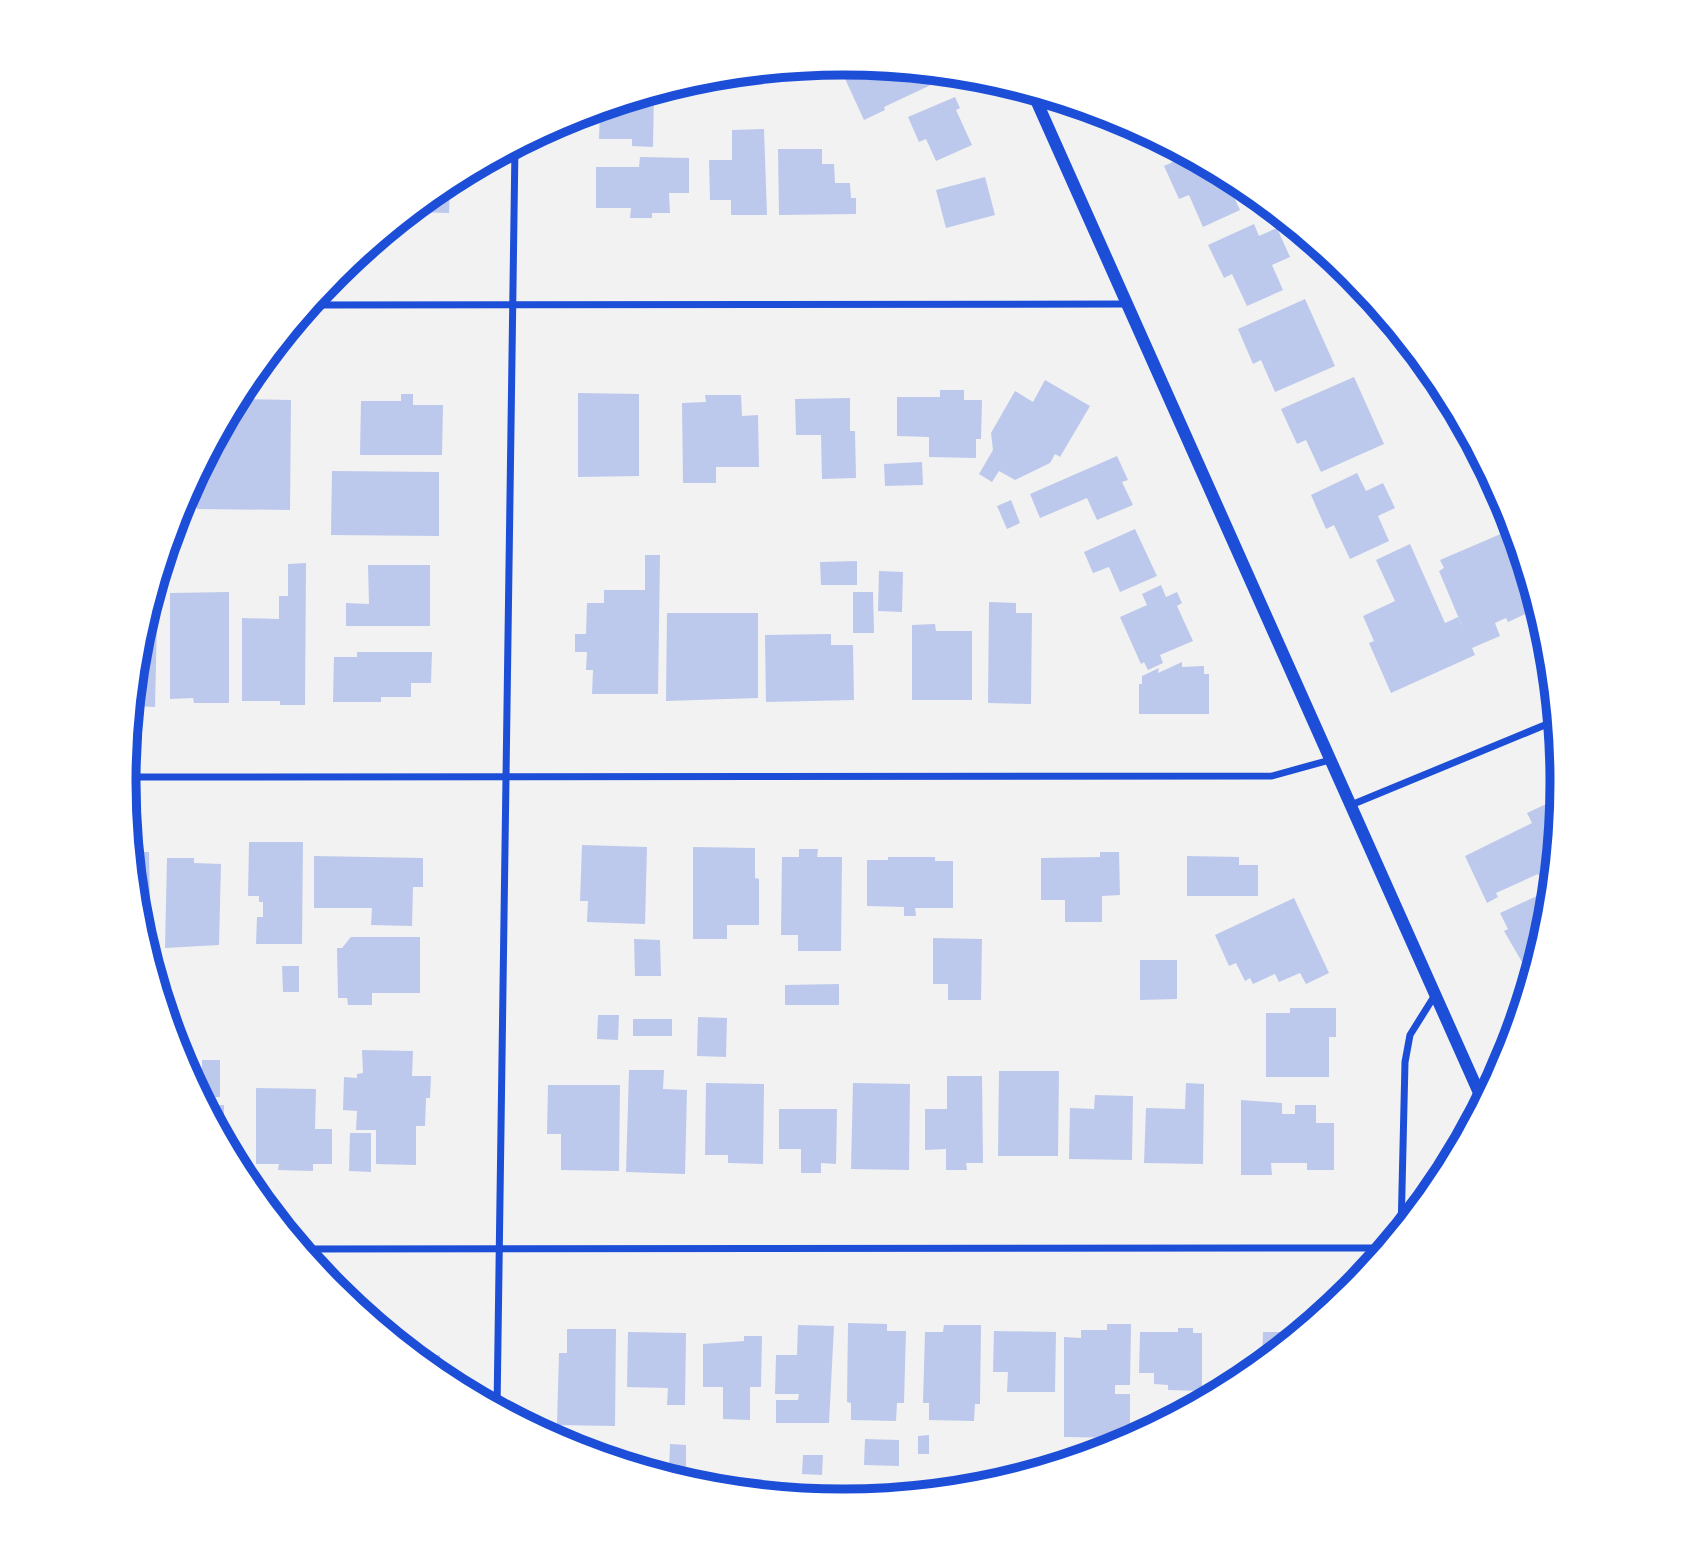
<svg xmlns="http://www.w3.org/2000/svg" width="1687" height="1565" font-family="'IBM Plex Serif',serif">
<style>
.building{fill:#bdc9ec}
.lines{fill:none;stroke-linecap:round;stroke-linejoin:round}
.minor{stroke:#1d4ed8;stroke-width:7}
.tertiary{stroke:#1d4ed8;stroke-width:12}
.rim{fill:none;stroke:#1d4ed8;stroke-width:9}
</style>
<rect width="100%" height="100%" fill="#f2f2f2"/>
<g class="building">
<path d="M853,64l77,8 5,11 -51,24 1,3 -21,10 -23,-50z"/>
<path d="M654,92l-1,55 -21,-1v-7h-33l1,-31z"/>
<path d="M955,97l5,11 -4,2 16,35 -36,16 -10,-22 -7,3 -11,-25z"/>
<path d="M764,129l3,86h-36v-15h-21l-1,-40h23v-30z"/>
<path d="M778,149h44v15h12l1,19h15l1,15h5v16l-77,1z"/>
<path d="M1188,155l35,19 17,36 -37,17 -14,-32 -10,4 -15,-33z"/>
<path d="M640,157l49,1v35h-20l1,20h-18v5h-22l1,-10h-35v-41h43z"/>
<path d="M985,177l10,38 -49,13 -10,-38z"/>
<path d="M450,181l-1,32 -39,-1 34,-28z"/>
<path d="M1254,224l5,12 18,-8 13,29 -18,8 11,25 -36,16 -15,-32 -8,4 -16,-33z"/>
<path d="M1305,299l30,67 -60,26 -14,-32 -8,4 -15,-35z"/>
<path d="M1354,377l30,67 -63,28 -15,-32 -9,4 -16,-35z"/>
<path d="M1045,380l45,26 -30,51 -5,-3 -5,9 -35,17 -16,-9 -7,11 -13,-8 14,-24 -2,-17 24,-42 18,11z"/>
<path d="M940,390h24v10h18l-1,39h-5v19l-47,-1v-20l-32,-1v-39h43z"/>
<path d="M578,393l61,1v82l-61,1z"/>
<path d="M401,394h12v11h30l-1,50h-82l1,-54h40z"/>
<path d="M705,395h36l1,21 16,-1 1,52h-43v16h-33l-1,-80 24,-1z"/>
<path d="M850,398v33h5l1,47 -34,1 -1,-44h-25l-1,-36z"/>
<path d="M241,399l50,1 -1,110 -93,-1v-36l13,-24h8l1,-16 11,-22h10z"/>
<path d="M1117,456l11,24 -6,2 11,23 -36,15 -10,-22 -47,20 -10,-24z"/>
<path d="M922,462l1,23 -38,1 -1,-22z"/>
<path d="M332,471l107,1v64l-108,-1z"/>
<path d="M1357,473l9,18 17,-8 12,25 -17,8 11,25 -39,18 -16,-34 -8,4 -15,-34z"/>
<path d="M1011,500l9,23 -13,6 -10,-23z"/>
<path d="M1135,529l22,47 -37,16 -11,-25 -16,6 -9,-21z"/>
<path d="M1510,530l16,35 13,43 -31,14 -2,-4 -11,5 5,13 -28,12 3,7 -84,38 -22,-50 5,-2 -11,-25 32,-15 -19,-41 34,-16 35,79 13,-6 7,16 -26,-62 5,-3 -4,-8z"/>
<path d="M645,555h15l-2,139h-66l1,-24h-7l1,-18h-12v-18h11l1,-31h17v-13h41z"/>
<path d="M857,561v24h-36l-1,-23z"/>
<path d="M306,563l-1,142h-25v-4h-38v-83l37,1v-23h9v-32z"/>
<path d="M368,565h62v61h-84v-23l23,1z"/>
<path d="M879,571l24,1 -1,40 -24,-1z"/>
<path d="M1161,585l5,12 11,-5 5,11 -5,3 16,35 -33,14 3,8 -15,7 -4,-8 -3,2 -21,-47 27,-12 -5,-11z"/>
<path d="M229,592v111h-35l-1,-5 -23,1v-106z"/>
<path d="M853,592h20l1,41h-21z"/>
<path d="M989,602l27,1v10h16l-1,91 -43,-1z"/>
<path d="M667,613h91v85l-92,3z"/>
<path d="M145,620h12l-2,87 -23,-1 6,-64z"/>
<path d="M935,624l1,7h36v69h-60v-75z"/>
<path d="M831,634v11h22l1,55 -88,2 -1,-67z"/>
<path d="M357,652h75l-1,31h-20v14h-30v5h-48l1,-45h23z"/>
<path d="M1182,662v5l22,-1v8h5v40h-70v-30h3v-8l17,-8 -1,5z"/>
<path d="M1557,799l4,8 -6,61 -15,9 -2,-3 -42,19 2,4 -11,6 -22,-47 67,-33 -5,-10z"/>
<path d="M249,842h54l-1,102h-46l1,-27h6v-15h-4v-6h-11z"/>
<path d="M130,843h6l-1,9h14l1,60h-13z"/>
<path d="M582,845l65,2 -2,77 -58,-2 1,-21h-8z"/>
<path d="M693,847l62,1v30l4,1v46h-32v14h-34z"/>
<path d="M799,849h19l-1,8h25l-1,94h-43v-16h-17l1,-78h17z"/>
<path d="M1100,852h19l1,43 -18,1v26h-37v-22h-24v-42l59,-1z"/>
<path d="M314,856l109,2v29h-10l-1,39 -41,-1 1,-17h-58z"/>
<path d="M1187,856l52,1v8h19v31h-71z"/>
<path d="M888,857h47v4h18v47h-38l1,8h-12v-9l-37,-1v-46h21z"/>
<path d="M167,858h27v5l27,1 -2,81 -54,3z"/>
<path d="M1552,889l-3,34 -9,31 -18,8 -18,-31 4,-2 -8,-16z"/>
<path d="M1294,898l35,75 -23,11 -6,-11 -21,9 -4,-8 -22,10 -3,-6 -5,3 -9,-18 -7,3 -14,-31z"/>
<path d="M351,937h69v56h-48v12h-24l-1,-7h-9l-1,-50h5z"/>
<path d="M933,938l49,1 -1,61h-33v-16h-15z"/>
<path d="M634,939l26,1 1,36h-26z"/>
<path d="M1140,960h37v39l-37,1z"/>
<path d="M282,966h17v26h-16z"/>
<path d="M1534,974l-6,19 -6,-14z"/>
<path d="M839,984v21h-54v-20z"/>
<path d="M1290,1008h46v29h-7v40h-63v-64h24z"/>
<path d="M598,1015h21l-1,25 -21,-1z"/>
<path d="M698,1017l29,1 -1,39 -29,-1z"/>
<rect x="633" y="1019" width="39" height="17"/>
<path d="M362,1050l51,1 -1,25h19l-1,22h-4l-1,28h-9v39l-40,-1v-34h-20l1,-19 -14,-1 1,-33 13,1v-4l6,-1z"/>
<path d="M202,1060h18v37h-14v8h18v37l-40,-74h18z"/>
<path d="M629,1070h35l-1,19 24,1 -2,84 -59,-2z"/>
<path d="M999,1071h60l-1,85h-60z"/>
<path d="M947,1076h35l1,87h-17l1,7h-21v-21l-21,1v-41h22z"/>
<path d="M706,1083l58,1 -1,80 -35,-1v-8h-23z"/>
<path d="M853,1083l57,1 -1,86 -58,-1z"/>
<path d="M1186,1083l18,1 -1,80 -59,-1 2,-55 39,1z"/>
<path d="M548,1085h72l-1,86 -58,-1v-36h-14z"/>
<path d="M256,1088l60,1 -1,40h17v35h-19v7l-35,-1 1,-6h-23z"/>
<path d="M1095,1095l38,1 -1,64 -63,-1 1,-51 24,1z"/>
<path d="M1241,1100l41,3v11h13v-9h21v18h18v47h-27v-7h-36l1,12h-31z"/>
<path d="M779,1109h58l-1,55 -15,-1v10h-20v-24h-22z"/>
<path d="M350,1133h21v39l-22,-1z"/>
<path d="M848,1323l39,1v7h19l-2,72h-7l-1,18 -45,-1v-17l-4,-1z"/>
<path d="M1107,1324h24l-1,61h-15v9h15v44l-66,-1v-100l17,1v-8h26z"/>
<path d="M798,1325l36,1 -5,97h-53v-23h22l1,-6h-24l1,-39h21z"/>
<path d="M944,1325h37l-1,79h-5l-1,17 -45,-1v-17h-6l2,-71h18z"/>
<path d="M1178,1328h15v5h9v58l-34,-1v-5l-14,-1v-11h-15l1,-41h38z"/>
<path d="M567,1329h49l-1,97 -58,-1 2,-72h8z"/>
<path d="M994,1331l62,1 -1,60h-48l1,-20h-15z"/>
<path d="M628,1332l58,1 -1,72h-18l1,-17 -41,-1z"/>
<path d="M1263,1332h40l-41,33z"/>
<path d="M744,1336h18l-1,51h-11v33l-27,-1v-32h-20v-43l41,-3z"/>
<path d="M412,1355h28v23l-4,-3z"/>
<path d="M929,1435v19h-11v-18z"/>
<path d="M865,1439l34,1v26l-35,-1z"/>
<path d="M670,1444l16,1v24h-17z"/>
<path d="M803,1455h20l-1,20 -20,-1z"/>
</g>
<g class="lines">
<g class="minor">
<path d="M309,305l818,-1"/>
<path d="M125,777l1147,-1 58,-16"/>
<path d="M1351,805l206,-85"/>
<path d="M1401,1232l4,-170 5,-27 25,-40"/>
<path d="M300,1249l1087,-1"/>
<path d="M497,1409l18,-1263"/>
</g>
<path class="tertiary" d="M1032,91l452,1013"/>
</g>
<path d="M0 0H1687V1565H0ZM136 782a707 707 0 1 1 1414 0a707 707 0 1 1-1414 0Z" fill="#fff" fill-rule="evenodd"/>
<path class="rim" d="M136 782a707 707 0 1 1 1414 0a707 707 0 1 1-1414 0Z"/>
</svg>
